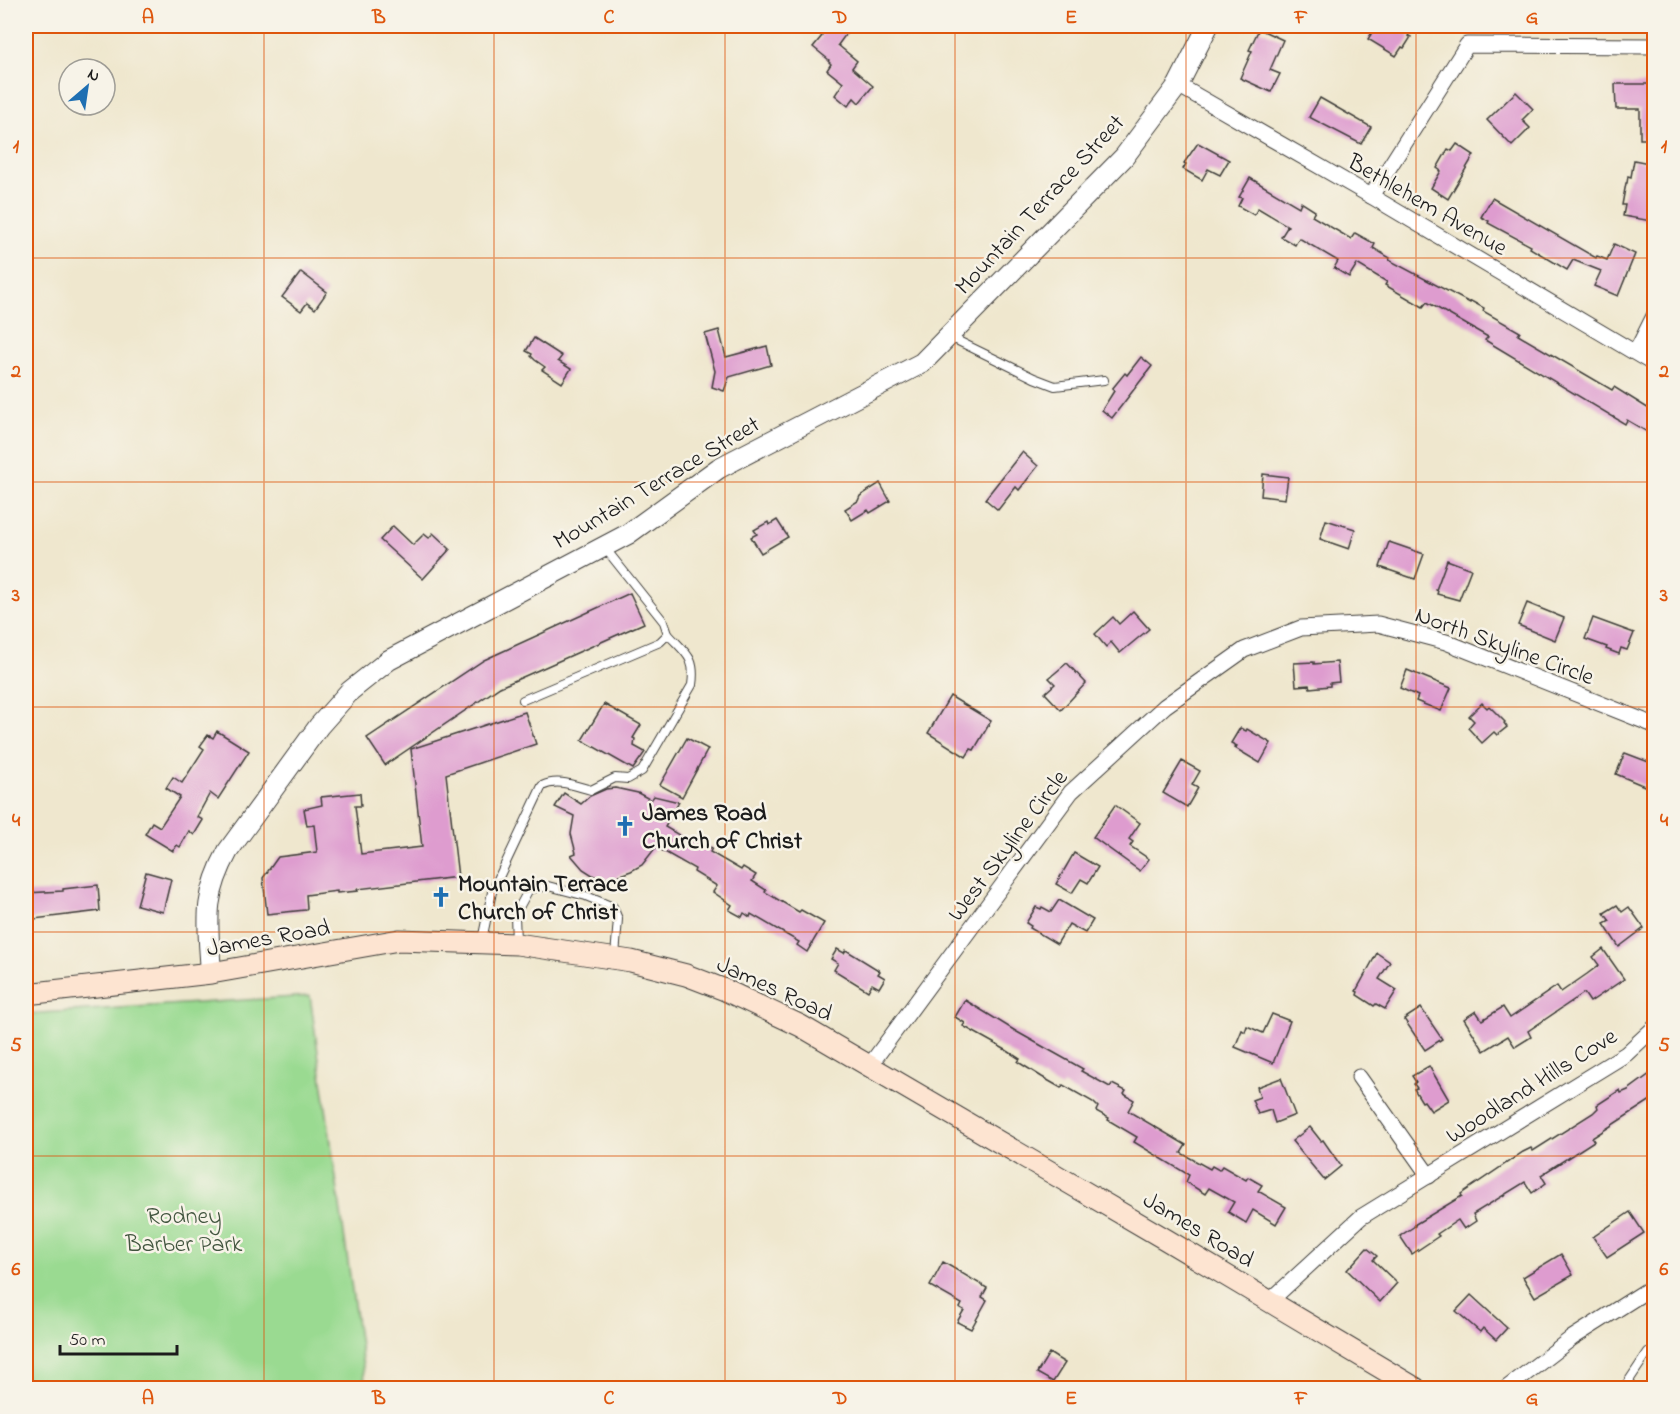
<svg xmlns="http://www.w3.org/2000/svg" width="1680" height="1414" font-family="'Indie Flower',sans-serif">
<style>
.green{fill:#9ada91;stroke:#5b7b56;stroke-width:1.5}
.building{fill:#de9ccf}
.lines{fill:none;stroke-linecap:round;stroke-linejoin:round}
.service-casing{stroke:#3c3a37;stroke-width:10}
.minor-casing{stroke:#3c3a37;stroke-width:17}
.tertiary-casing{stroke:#3c3a37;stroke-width:22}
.secondary-casing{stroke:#3c3a37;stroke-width:23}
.service{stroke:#fff;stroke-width:8}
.minor{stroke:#fff;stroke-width:15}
.tertiary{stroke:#fff;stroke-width:20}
.secondary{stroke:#fde4d1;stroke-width:21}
.grid{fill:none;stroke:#de560d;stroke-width:1.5;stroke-opacity:0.55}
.labels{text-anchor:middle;stroke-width:5;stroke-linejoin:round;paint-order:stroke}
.street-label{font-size:24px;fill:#1c1c1c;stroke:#f7f3e8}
.poi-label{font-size:24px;font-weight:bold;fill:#1c1c1c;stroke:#f7f3e8;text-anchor:start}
.park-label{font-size:24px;fill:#42553f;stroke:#f7f3e8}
.neatline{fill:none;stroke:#de560d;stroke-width:2}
.grid-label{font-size:20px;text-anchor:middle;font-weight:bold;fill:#de560d}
</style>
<rect width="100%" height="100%" fill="#f7f3e8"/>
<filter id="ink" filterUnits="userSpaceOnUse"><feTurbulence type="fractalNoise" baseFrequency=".0167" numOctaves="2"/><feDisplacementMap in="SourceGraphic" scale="12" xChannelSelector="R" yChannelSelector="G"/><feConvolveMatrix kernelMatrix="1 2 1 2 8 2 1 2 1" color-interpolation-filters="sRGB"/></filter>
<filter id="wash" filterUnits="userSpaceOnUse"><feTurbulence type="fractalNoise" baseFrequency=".008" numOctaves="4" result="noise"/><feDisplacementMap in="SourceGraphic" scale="24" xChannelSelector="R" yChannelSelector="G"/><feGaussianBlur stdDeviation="1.35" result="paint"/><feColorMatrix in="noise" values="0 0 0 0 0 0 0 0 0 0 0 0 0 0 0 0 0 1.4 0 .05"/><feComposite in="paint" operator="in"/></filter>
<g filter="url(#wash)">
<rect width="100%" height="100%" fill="#efe7ce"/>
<path class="green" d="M310,996l56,392h-340v-374z"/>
<g id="blocks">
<g class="building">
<path d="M823,26h13l10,8 -8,11 19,16 -5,7 21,18 -14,17 -5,-5 -6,8 -13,-11 8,-12 -16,-13 4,-6 -3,-3 1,-1 -16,-13 9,-11 -5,-4z"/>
<path d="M1376,26l10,6 3,-6h12l10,5 -3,5 3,1 -7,11 -2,-1 -6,9 -28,-17z"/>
<path d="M1259,29l24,11 -13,30 10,4 -9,18 -31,-14 12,-27 -3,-1z"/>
<path d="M1615,84h39v55h-14v-30h-24z"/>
<path d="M1516,92l17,17 -11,11 8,8 -18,18 -25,-26z"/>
<path d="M1320,98l51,29 -10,17 -52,-27z"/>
<path d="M1198,143l31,17 -9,15 -12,-6 -6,11 -19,-11 3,-5 -2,-1z"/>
<path d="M1457,144l17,11 -26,44 -17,-11 10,-17 -4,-3 11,-19 4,2z"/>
<path d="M1634,160l20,4v49h-1l-2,8 -28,-5 2,-11h-3l4,-22h1l1,-7 3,1z"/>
<path d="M1250,178l49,29 2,-5 14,9 -3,5 39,23 4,-6 20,11 -2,4 17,10 -1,2 81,43 1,-2 13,7 -1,3 37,21 -2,3 94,55 2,-3 40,25v24l-27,-16 -2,4 -140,-84 3,-3 -61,-35 -4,5 -38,-22 2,-3 -30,-18 -8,13 -15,-9 4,-7 -39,-23 -4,7 -14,-8 7,-11 -30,-18 -4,7 -16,-9 4,-8 -3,-1z"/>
<path d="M1492,198l104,60 1,-2 10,4 7,-16 21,10 -17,42 -24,-10 7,-15 -28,-11 -6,10 -37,-22 1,-2 -43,-23 1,-2 -8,-4z"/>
<path d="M301,272l26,20 -12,17 -8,-6 -6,8 -19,-14z"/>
<path d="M719,330l7,27 41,-11 4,19 -42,12 -5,14 -12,-4 3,-16 -10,-37z"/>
<path d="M534,338l28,18 -4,5 13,8 -9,14 -20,-13 3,-3 -10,-7 -4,-4 1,-2 -6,-3z"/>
<path d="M1141,357l11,9 -40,52 -10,-8 12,-19 -2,-2 13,-16 2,2z"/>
<path d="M1022,452l16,14 -19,24 -3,-3 -18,23 -13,-11z"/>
<path d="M1263,474l25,3 -3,22 -24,-3z"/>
<path d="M880,483l10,18 -20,12 -2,-3 -16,10 -7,-11 13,-8 2,-5z"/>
<path d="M777,520l11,17 -27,16 -10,-16 6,-3 -3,-4 14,-8 1,3z"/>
<path d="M1326,520l29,9 -6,20 -29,-10z"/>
<path d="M393,526l20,19 11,-11 5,4 4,-5 17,16 -27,30 -43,-39z"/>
<path d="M1389,542l35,12 -9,25 -35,-12z"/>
<path d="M1447,560l24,9 -12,31 -22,-6 1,-3 -2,-1z"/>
<path d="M630,593l14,30 -144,64 -115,78 -18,-27 117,-78z"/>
<path d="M1527,603l37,15 -9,22 -37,-15z"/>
<path d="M1133,611l16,18 -29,24 -9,-11 -5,5 -11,-13 18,-17 6,7z"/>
<path d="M1593,618l41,15 -7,17 -6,-2 -2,6 -13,-5 1,-2 -22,-8z"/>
<path d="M1314,662v2l23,-2 2,20 -9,1v3l-20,2 -1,-3 -13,1 -2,-23z"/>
<path d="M1067,663l19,20 -25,27 -16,-17 10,-9 -6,-6z"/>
<path d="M1407,670l44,18 -10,23 -25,-10 2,-5 -18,-8z"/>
<path d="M950,696l41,25 -17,29 -3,-1 -5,8 -38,-24z"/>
<path d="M1482,703l5,5 2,-2 16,16 -1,1 3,4 -10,8 -3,-3 -12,11 -14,-15 6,-7 -5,-5z"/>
<path d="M604,704l37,21 -8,13 2,1 -1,7 11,6 -12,17 -51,-29z"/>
<path d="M525,712l11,32 -90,30 12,103 -101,12 1,2 -21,2v-2l-31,4 1,13 -2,2 -38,4 -4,-36 15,-21 39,-5 -3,-27 -7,1 -3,-17 18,-4 -1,-8 39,-4 1,13h-6l6,48 61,-7 -11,-98z"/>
<path d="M1240,728l6,3 1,-2 24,14 -11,20 -25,-15 2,-2 -6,-3z"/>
<path d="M217,731l32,20 -31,48 -8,-6 -13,24 6,3 -9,15 -5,-4 -9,16 -3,-2 -4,6 -28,-17 7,-12 8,5 20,-30 -14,-9 7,-11 9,6 22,-34 -4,-3 8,-11 5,3z"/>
<path d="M687,738l21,11 -26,48 -22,-12z"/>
<path d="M1625,753l29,11v26l-38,-16z"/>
<path d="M1182,761l18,10 -8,14 6,3 -11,19 -24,-14z"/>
<path d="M615,788l23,5 13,7 3,-4 25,6 -14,25 24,14 1,-2 4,2 1,-2 17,9 -2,4 31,18 2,-3 13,8 -4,6 14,9 -1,2 34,20 2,-2 23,13 -17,29 -10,-7 2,-3 -48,-28 -1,3 -6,-4 -2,4 -13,-7 3,-5 -19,-13 4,-6 -23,-14 1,-3 -39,-22 -14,18 -11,6 -14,5v5l-23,-5 -11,-7 -12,-14 5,-2 -5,-19 3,-18 -19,-9 9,-14 17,11 9,-8 16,-7z"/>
<path d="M1115,805l25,18 -11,16 4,3 -3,4 19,13 -9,12 -47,-34z"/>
<path d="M1074,853l24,14 -10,16 -7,-4 -9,14 -16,-9z"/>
<path d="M146,872l25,7 -8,33 -26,-7z"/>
<path d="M98,885l2,26 -74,9v-27l37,-2v-2z"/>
<path d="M1059,900l34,20 -8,13 -16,-9 -12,20 -27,-16 1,-2 -5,-3 10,-16 5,2 1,-2 9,5z"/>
<path d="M1617,905l5,7 7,-5 15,21 -25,19 -15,-23 6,-3 -6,-8z"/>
<path d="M837,949l7,4 2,-3 34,21 -2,3 7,4 -6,10 -7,-4 -4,7 -34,-21 4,-7 -7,-4z"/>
<path d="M1603,949l21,30 -34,23 -6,-9 -56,38 3,6 -16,10 -7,-11 -24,15 -20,-32 12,-8 6,9 21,-13 7,11 47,-32 4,6 26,-18 12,-9 -6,-8z"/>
<path d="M1377,953l13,9 -11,17 18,11 -12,19 -9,-5 -2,2 -17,-11 1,-3 -2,-1z"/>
<path d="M965,1000l52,32 66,37 -2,2 29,16 2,-3 14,7 -2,3 10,6 -6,11 58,34 -5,8 29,16 2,-3 7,4 3,-4 24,14 2,-3 14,8 -4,6 28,16 -10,17 -23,-14 -7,13 -18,-11 6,-10 -25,-14 -4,6 -19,-12 3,-7 -55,-33 3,-5 -29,-17 1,-2 -13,-7 2,-4 -5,-5 -30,-17 -2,3 -19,-11 -24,-15 2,-3 -14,-9 -43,-24 2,-3 -10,-6z"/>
<path d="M1421,1008l21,31 -17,11 -21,-31z"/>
<path d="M1272,1014l18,7 -17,42 -38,-16 7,-17 3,2 2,-6 16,7z"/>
<path d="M1429,1066l20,34 -18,11 -7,-10 -2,1 -8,-13 3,-1 -3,-4 2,-2 -4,-6z"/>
<path d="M1654,1071v27l-62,40 2,3 -53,34 5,8 -14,10 -7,-11 -52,32 3,7 -12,8 -6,-9 -21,14 2,2 -27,18 -12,-18 15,-10 -1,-1 48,-29 -1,-2 62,-42 8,-4 2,3 60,-38 5,-5 -1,-3 23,-15 1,3 7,-3z"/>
<path d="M1281,1078l14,37 -20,8 -4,-13 -13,4 -6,-14 8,-3 -3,-10z"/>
<path d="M1310,1127l11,14 2,-1 18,26 -17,14 -32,-39z"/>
<path d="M1630,1212l14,21 -37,24 -14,-20z"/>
<path d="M1367,1248l10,8 -4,4 24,23 -17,19 -33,-32z"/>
<path d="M1561,1254l12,21 -38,22 -12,-20z"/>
<path d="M943,1262l44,26 -5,9 5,3 -16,29 -14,-7 7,-12 -4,-2 2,-4 -32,-18z"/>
<path d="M1471,1295l36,33 -11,12 -13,-12 -3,4 -24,-21z"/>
<path d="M1049,1353l16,10 -12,19 -16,-9z"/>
</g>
</g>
</g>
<g filter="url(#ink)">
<use href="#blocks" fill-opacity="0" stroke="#3c3a37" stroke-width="1.5"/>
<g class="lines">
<g class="service-casing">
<g id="service">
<path d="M950,337l84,41 21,8 49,-6"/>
<path d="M523,700l137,-58 8,-8 -4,-12 -59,-74"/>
<path d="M482,940l10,-48 50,-106c16,-8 33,0 49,4l24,-12 13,1 14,-8 50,-86c4,-28 -6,-31 -24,-51"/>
<path d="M516,942l-1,-27 14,-26 19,-3 38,10 27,11 5,12 -3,37"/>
<path d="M1624,1388l24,-36"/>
</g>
</g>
<g class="minor-casing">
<g id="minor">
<path d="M1178,85l193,111 283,168"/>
<path d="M1371,196l96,-151 187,1"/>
<path d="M1636,352l18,-36"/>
<path d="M870,1065l201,-273 94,-86 79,-56 57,-22 77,-4 68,18 208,83"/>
<path d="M1359,1077l70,99"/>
<path d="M1270,1301l91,-84 265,-163 28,-26"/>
<path d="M1507,1388l65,-50 82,-52"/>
</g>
</g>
<g class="tertiary-casing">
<path id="tertiary" d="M211,973c-3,-51 -9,-74 17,-122l91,-125 31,-35 39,-31 239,-126 91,-66 203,-105 202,-206 54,-72 30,-59"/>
</g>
<g class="secondary-casing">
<path id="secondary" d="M26,994l185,-21 188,-33 118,4 114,17 55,14 39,15 76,36 364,213 250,149"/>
</g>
<use href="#service" class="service"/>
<use href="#minor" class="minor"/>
<use href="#tertiary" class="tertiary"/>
<use href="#secondary" class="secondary"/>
</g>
</g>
<path class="grid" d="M264,26v1362M494,26v1362M725,26v1362M955,26v1362M1186,26v1362M1416,26v1362M26,258h1628M26,482h1628M26,707h1628M26,932h1628M26,1156h1628"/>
<defs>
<g id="church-bare" transform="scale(1.62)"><path d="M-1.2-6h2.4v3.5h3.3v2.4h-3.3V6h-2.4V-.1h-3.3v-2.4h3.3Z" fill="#1f6fb2" stroke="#f7f3e8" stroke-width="2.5" paint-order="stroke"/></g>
</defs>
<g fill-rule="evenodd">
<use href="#church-bare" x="625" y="826"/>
<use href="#church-bare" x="441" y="897"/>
</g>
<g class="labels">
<g class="street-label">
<text transform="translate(1039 204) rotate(-47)" y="8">Mountain Terrace Street</text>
<text transform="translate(1428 204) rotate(30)" y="8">Bethlehem Avenue</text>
<text transform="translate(656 482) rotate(-31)" y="8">Mountain Terrace Street</text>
<text transform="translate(1505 645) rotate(20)" y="8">North Skyline Circle</text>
<text transform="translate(1007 845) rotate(-53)" y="8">West Skyline Circle</text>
<text transform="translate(268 937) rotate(-10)" y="8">James Road</text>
<text transform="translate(775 988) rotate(25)" y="8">James Road</text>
<text transform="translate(1531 1085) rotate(-32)" y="8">Woodland Hills Cove</text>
<text transform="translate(1199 1229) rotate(31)" y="8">James Road</text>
</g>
<g class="poi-label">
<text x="642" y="820">James Road<tspan x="642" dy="28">Church of Christ</tspan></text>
<text x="458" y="891">Mountain Terrace<tspan x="458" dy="28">Church of Christ</tspan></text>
</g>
<g class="park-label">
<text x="184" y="1223">Rodney<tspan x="184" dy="28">Barber Park</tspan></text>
</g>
</g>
<rect width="1680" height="1414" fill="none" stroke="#f7f3e8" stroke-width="66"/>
<g transform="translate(87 87) rotate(29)"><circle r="28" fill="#f7f3e8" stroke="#9f9d96" stroke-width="1.5"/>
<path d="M0-4.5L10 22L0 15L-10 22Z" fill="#1f6fb2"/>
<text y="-9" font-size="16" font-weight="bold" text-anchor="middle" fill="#1c1c1c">N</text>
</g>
<path d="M60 1345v9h117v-9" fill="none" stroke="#1c1c1c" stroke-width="3"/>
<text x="69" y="1345" font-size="18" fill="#1c1c1c" stroke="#f7f3e8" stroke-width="4.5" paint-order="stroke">50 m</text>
<rect x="33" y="33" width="1614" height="1348" class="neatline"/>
<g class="grid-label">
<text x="148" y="23">A</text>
<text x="379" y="23">B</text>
<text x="609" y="23">C</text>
<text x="840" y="23">D</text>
<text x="1071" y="23">E</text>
<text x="1301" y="23">F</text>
<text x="1532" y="23">G</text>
<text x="16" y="152">1</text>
<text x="1664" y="152">1</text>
<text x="16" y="377">2</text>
<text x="1664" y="377">2</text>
<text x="16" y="601">3</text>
<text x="1664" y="601">3</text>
<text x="16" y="826">4</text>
<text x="1664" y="826">4</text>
<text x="16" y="1051">5</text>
<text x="1664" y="1051">5</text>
<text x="16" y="1275">6</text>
<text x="1664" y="1275">6</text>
<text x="148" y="1404">A</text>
<text x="379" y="1404">B</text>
<text x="609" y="1404">C</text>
<text x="840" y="1404">D</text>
<text x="1071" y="1404">E</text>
<text x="1301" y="1404">F</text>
<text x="1532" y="1404">G</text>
</g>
</svg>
